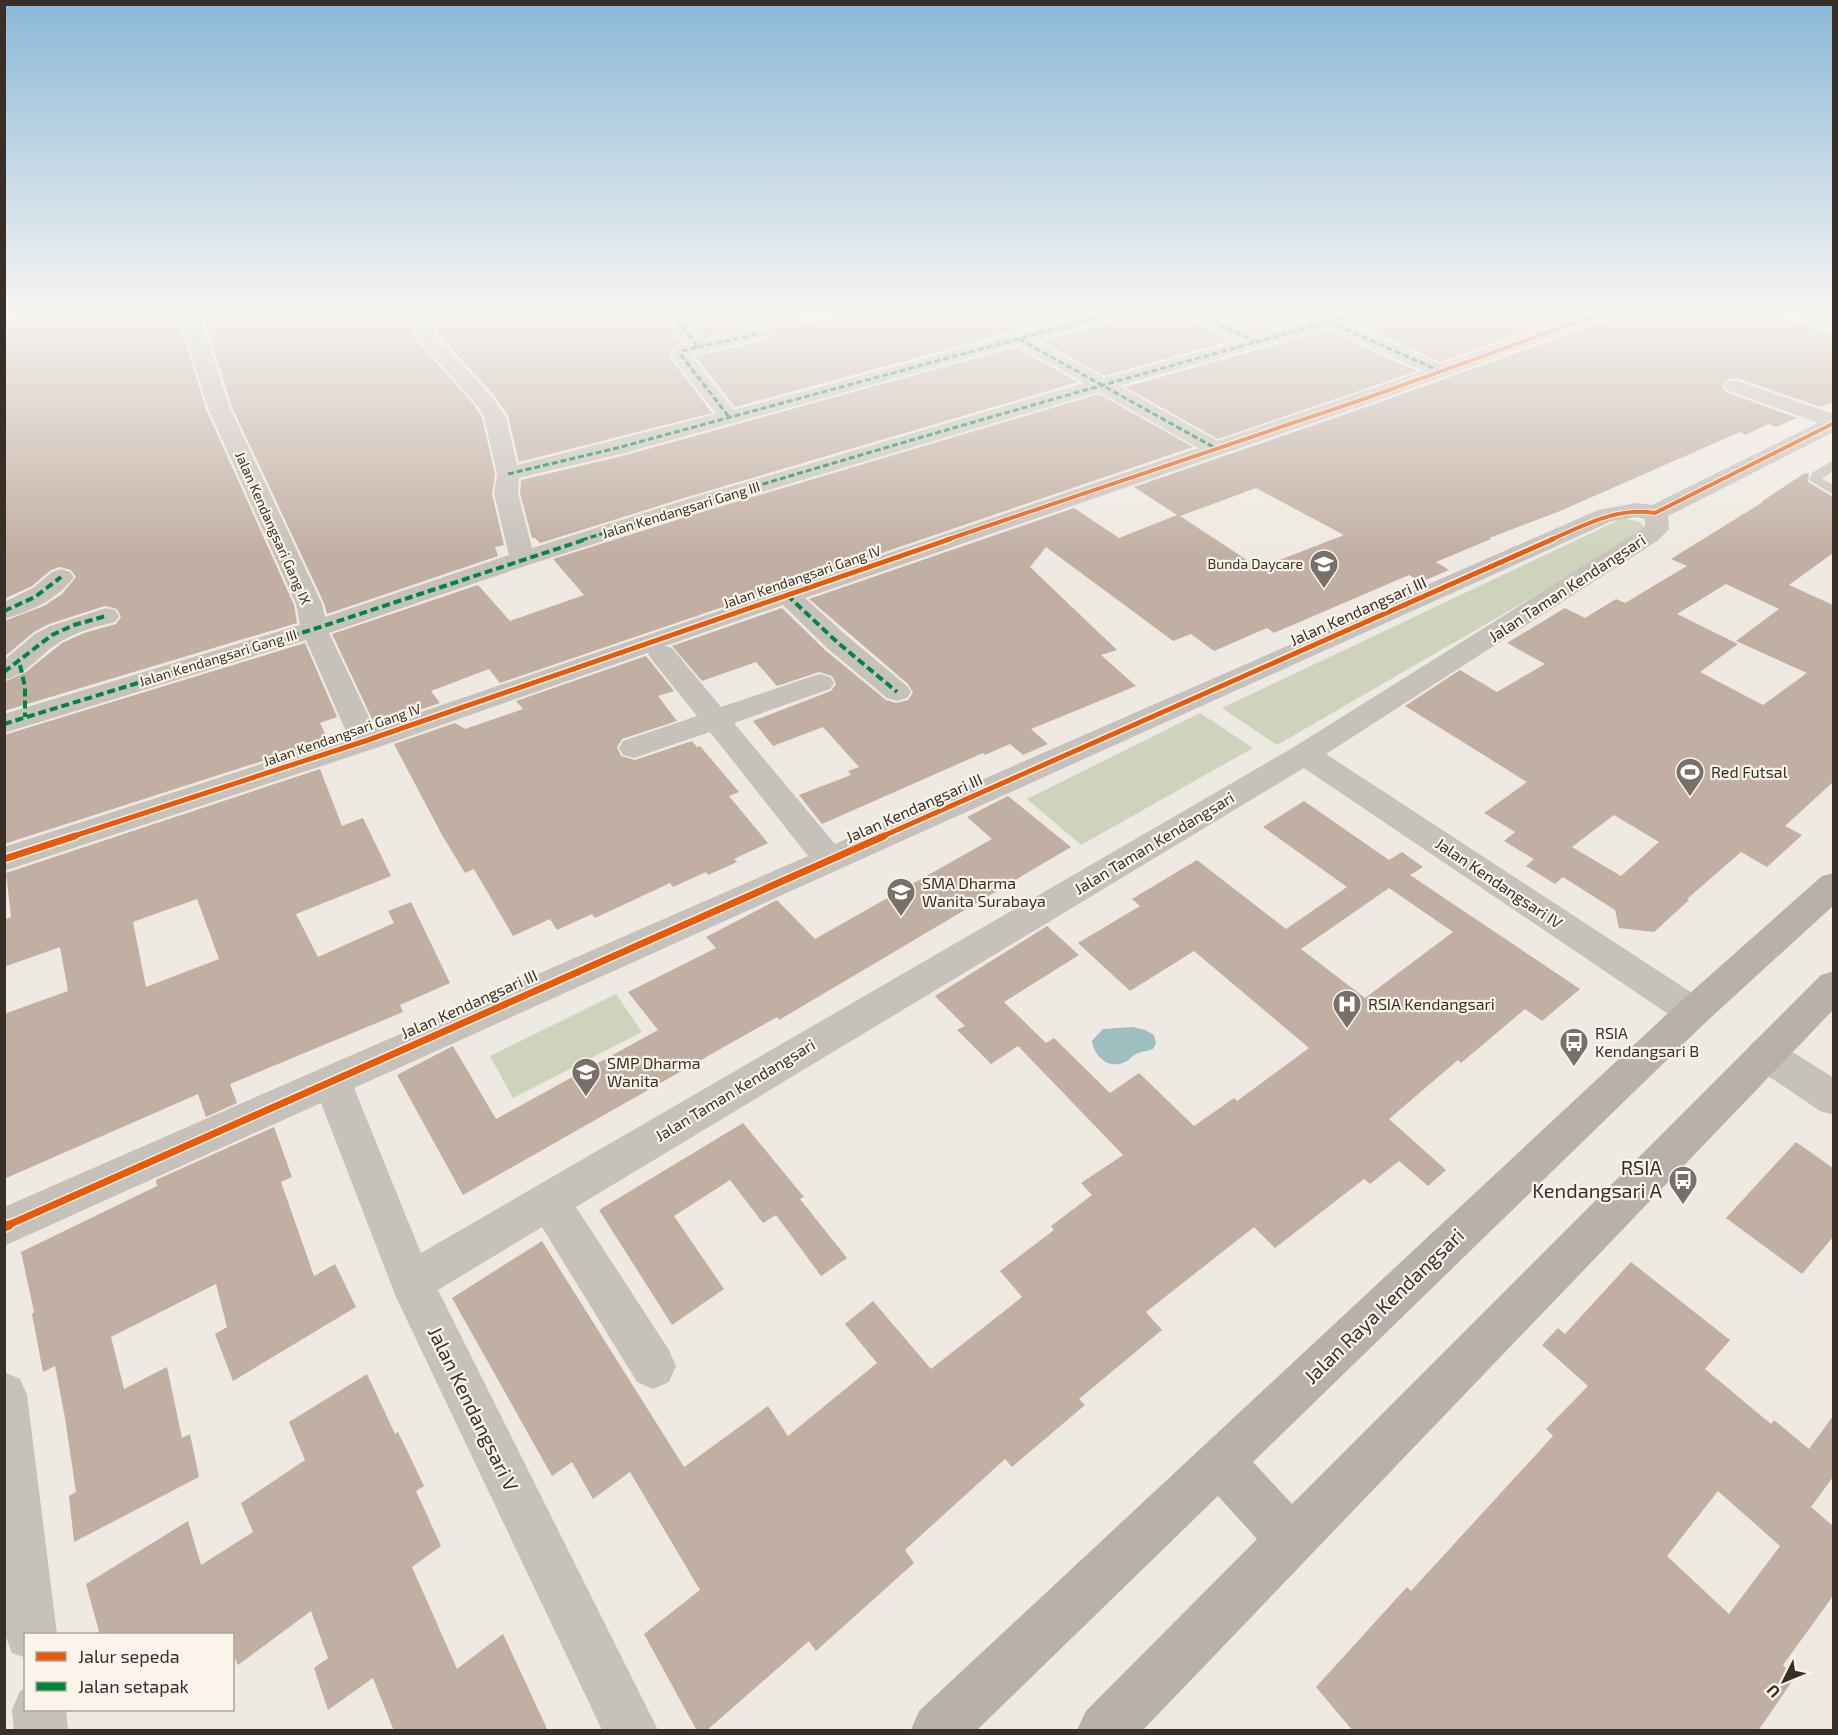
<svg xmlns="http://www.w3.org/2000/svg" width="1838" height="1735" font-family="'Exo 2',sans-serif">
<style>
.green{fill:#ced4bc}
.water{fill:#9ebec0}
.building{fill:#c2afa3;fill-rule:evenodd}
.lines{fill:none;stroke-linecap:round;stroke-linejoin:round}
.lane{fill:#c7c1bb;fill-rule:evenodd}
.street{fill:#c7c1bb;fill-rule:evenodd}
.secondary{fill:#b8b1ab;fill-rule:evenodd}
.primary{fill:#aca6a0;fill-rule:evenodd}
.quiet-far1{stroke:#00873e;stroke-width:3;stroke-dasharray:6 3;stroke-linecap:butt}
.quiet{stroke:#00873e;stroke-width:4;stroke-dasharray:8 4;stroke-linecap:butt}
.cycleway-far3-casing{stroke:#faf4ea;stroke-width:6}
.cycleway-far2-casing{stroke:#faf4ea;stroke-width:8}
.cycleway-far1-casing{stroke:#faf4ea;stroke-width:10}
.cycleway-casing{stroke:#faf4ea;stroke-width:13}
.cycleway-far3{stroke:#e8590c;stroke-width:4}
.cycleway-far2{stroke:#e8590c;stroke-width:5}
.cycleway-far1{stroke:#e8590c;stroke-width:7}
.cycleway{stroke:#e8590c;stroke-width:9}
.labels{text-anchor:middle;stroke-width:4.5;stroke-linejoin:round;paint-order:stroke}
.far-street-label{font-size:14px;fill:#382f29;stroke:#faf4ea}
.far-poi-label{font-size:14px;fill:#382f29;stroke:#faf4ea;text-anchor:end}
.street-label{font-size:16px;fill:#382f29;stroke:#faf4ea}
.poi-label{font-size:16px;fill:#382f29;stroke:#faf4ea;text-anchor:start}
.near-poi-label{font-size:20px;fill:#382f29;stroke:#faf4ea;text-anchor:end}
.near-street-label{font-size:20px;fill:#382f29;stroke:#faf4ea}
</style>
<rect width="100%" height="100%" fill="#eee9e2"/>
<g class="green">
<path d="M1623,518l17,4 7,9 -370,214 -55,-37z"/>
<path d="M1200,713l53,35 -172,97 -54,-46z"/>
<path d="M616,994l26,38 -129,66 -23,-42z"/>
</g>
<path class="water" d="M1133,1027l12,3 9,5 2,8 -3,6c-5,2 -10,2 -14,4 -5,1 -8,5 -12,8 -17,10 -33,-4 -35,-20l11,-12z"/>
<g class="building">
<path d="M31,312h149l-1,10 27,87 88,196 3,18 -293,88v-29l22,-10 36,-29 22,-10 32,-9 5,-7 -4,-8 -12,-3 -56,18 -15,8 -30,25v-36l40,-15 18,-12 14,-17 -5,-7 -11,-3 -9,3 -19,16 -28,13v-279l25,-4z"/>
<path d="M202,312h204l11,29 57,64 8,13 13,56 -3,20 12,51 -9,2 3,9 -171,58 -3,-11 -92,-196z"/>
<path d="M430,312h231l21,31 -8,3 -5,10 43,57 -193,49 -11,-46 -14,-21 -57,-62z"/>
<path d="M685,312h108l13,12 48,-12h109l4,6 7,2 8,-1 4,-7h98l-349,95 -40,-51 71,-16 5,-7 -4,-5 -8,-2 -55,12z"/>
<path d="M1128,312h56l3,6 45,22 -128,36 -63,-35 84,-23z"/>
<path d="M1216,312h115l-73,21z"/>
<path d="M1374,312h204l-137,50 -88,-39 18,-5z"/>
<path d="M1616,312h153l64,24v66l-12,5 -79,-27 -7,-2 -9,2 -4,6 4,6 71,26 -21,9 -7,-3 -24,11 -5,-3 -180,79 -71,27 2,1 -55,23 13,8 -28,12 -12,-7 -135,58 -7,-5 -53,23 -23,-17 -18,7 -127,-94 -16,20 87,83 -16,5 35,31 -105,43 17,15 -25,11 -13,-11 -25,11 -2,-2 -161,71 -23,-29 52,-20 -3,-4 11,-4 -36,-40 -50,19 -20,-25 78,-30 5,-7 -4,-8 -13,-4 -42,14 -21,-24 -54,19 -30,-35 110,-38 43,42 61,50 10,3 12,-3 5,-7 -5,-9 -99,-85 265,-91 45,30 58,-23 -43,-28 238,-82 241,-87zM1256,488l88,47 -85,33 -79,-52z"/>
<path d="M1327,330l90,41 -199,68 -93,-52z"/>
<path d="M1016,347l62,35 -394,116 -144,45 -5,-5h-3l-12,-45 1,-13 105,-25z"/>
<path d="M1099,394l94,53 -693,236 -11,-14 -58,22 9,12 -65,22 -43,-91 146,-49 32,36 74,-26 -31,-36 149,-47z"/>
<path d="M1805,473l4,1 -1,8 25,15v56l-44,32 44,20v177l-48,44 17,9 -35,32 -26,-15 -54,47 2,1 -35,32 -35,-4 -4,-18 -52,-33 -8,7 -29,-18 8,-7 -30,-18 11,-9 -31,-19 43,-31 -122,-76 55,-36 37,22 48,-28 -38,-21 58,-35 20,10 31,-19 9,4 62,-37 -16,-7 92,-57h-2zM1726,584l53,25 -43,32 71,32 -44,32 -63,-33 38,-28 -61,-30zM1614,815l45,27 -38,34 -49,-29z"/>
<path d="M305,643l32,74 -17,6 8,17 -324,104v-109z"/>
<path d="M646,656l28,35 -16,5 19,25 -55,18 -5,8 4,9 14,4 57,-19 5,6 3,-1 39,46 -10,4 39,47 -34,16 3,3 -29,13 -2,-3 -33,15 -3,-4 -75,35 -3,-4 -35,16 -7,-11 -37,17 -39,-67 -9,4 -23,-38 -48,-91 61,-21 10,6 58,-20 -7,-8z"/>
<path d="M320,769l22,57 21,-8 28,58 -95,38 22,43 76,-34 -6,-12 23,-9 39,81 -50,22 3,7 -173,72 7,19 -31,14 -8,-23 -194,85v-165l64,-23 -8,-44 -56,20v-47l7,-3 -5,-44zM197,899l22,60 -73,28 -13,-65z"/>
<path d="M1008,796l63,51 -292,173 -2,-3 -314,178 -66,-120 56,-29 43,73 162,-89 -30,-38 88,-44 -10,-11 71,-37 38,39 177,-100 -25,-22z"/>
<path d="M1304,801l85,59 13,-8 21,15 -13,8 170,114 -38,32 -17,-12 -64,54 -3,-3 -69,59 57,51 -18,16 -29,-25 -29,23 -6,-5 -89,69 -21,-21 -108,85 16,18 -83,69 6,6 -73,62 -7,-8 -100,91 9,13 -98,88 -7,-10 -103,90h-9l-53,-97 56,-44 -70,-118 -37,27 -21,-37 -20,14 -100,-178 90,-57 142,226 84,-61 20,30 89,-73 -32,-39 28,-23 58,68 91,-72 -22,-26 54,-41 -3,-4 41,-31 -11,-12 42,-28 -105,-109 -27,18 -34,-34 8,-4 -30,-30 112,-70 32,29 -75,47 42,41 8,-5 56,55 29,-20 55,53 40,-28 3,3 72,-53 -115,-97 -64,40 -52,-48 62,-37 -8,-7 65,-39 89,69 61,-42 -84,-60zM1389,888l64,44 -88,66 -64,-49z"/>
<path d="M743,1123l61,74 -4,2 47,59 -26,18 -45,-61 -13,8 -33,-43 -56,36 50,73 -52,36 -73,-115z"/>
<path d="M274,1127l18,50 -11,5 33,94 21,-12 21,43 -123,74 -18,-47 12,-7 -11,-43 -105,53 13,52 43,-22 15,71 8,-4 9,43 -125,65 -5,-46 7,-4 -11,-74 -10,-52 -12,6 -11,-58 2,-2 -13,-60 136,-66 -1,-6z"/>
<path d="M1796,1142l37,26v69l-31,37 -76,-56z"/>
<path d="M1631,1262l99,78 -25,29 66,55 3,-4 35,29 24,-33v61l-22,30 22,19v70l-50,69 12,12 -37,54h-405l-37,-44 91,-100 4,4 142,-155 -7,-7 42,-43 -46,-41 16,-17 7,6zM1718,1491l62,55 -51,68 -62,-58z"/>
<path d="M367,1374l28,60 3,-2 26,54 -8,5 25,55 -29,21 45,102 46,-35 45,97h-154l-21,-53 -45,32 -14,-42 14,-10 -17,-47 -73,54 -6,-13v-17h-132l-14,-51 102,-63 13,44 52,-33 -12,-29 64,-43 -16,-38z"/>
</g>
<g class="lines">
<path class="lane" d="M1834,460v10l-12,9 12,6v10l-25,-15 4,-8z"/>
<g class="street">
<path d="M182,312h18l1,9 29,87 92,196 3,13 184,-62 -15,-62 3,-19 -13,-57 -8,-13 -57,-64 -11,-28h19l8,22 57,63 14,20 11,48 199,-51 -45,-59 5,-8 10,-3 -23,-32h19l21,28 56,-12 7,2 3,4 -3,4 -75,17 43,55 360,-98h32l-2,4 -89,24 69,38 134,-37 -50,-25 -2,-4h24l48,23 83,-23h31l-2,4 -24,7 95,41 145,-52h28l-2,4 -241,87 -566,195 42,38 60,50 4,6 -4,6 -10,3 -10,-3 -60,-50 -44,-43 -118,41 7,2 49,59 89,-30 10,-3 10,3 4,6 -4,6 -96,34 101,121 763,-334 39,-7 15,2 166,-82 -91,-33 -3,-4 3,-4 7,-2 7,2 93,32v18l-166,84 1,13 -12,12 -331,213 380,248 5,10 -5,10 -13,5 -13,-5 -376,-254 -728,439 93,143 7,16 -7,16 -16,7 -16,-7 -95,-155 -104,63 220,440h-56l-206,-433 -75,-194 -317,143v-39l804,-351 -98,-124 -76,26 -11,-3 -4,-7 4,-7 74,-25 -45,-56 -4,-6 2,-2 -274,96 -372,123v-24l344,-111 -42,-96 -302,93v-19l296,-89 -4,-21 -88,-196 -27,-87zM1327,328l96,43 -205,70 -99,-55zM1016,345l68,38 -399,117 -153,48 -14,-55 1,-15 106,-25zM1099,392l99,56 -824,280 -45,-95 202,-69 170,-54zM1637,517l8,2v7l-6,5 -345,216 -873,506 -67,-165 1258,-567z"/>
<path d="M965,312h19v1l-2,4c-8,2 -13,2 -17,-5z"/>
<path d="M61,569l9,3 4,5c-16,22 -44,35 -70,42v-17l29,-14 19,-16z"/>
<path d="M106,608l9,2 4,6 -4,6c-21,5 -43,11 -61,24 -17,12 -28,29 -50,34v-20l31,-26 15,-8z"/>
<path d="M1765,1038l13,5 56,35v37l-14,-4 -68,-46 -6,-11 6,-11z"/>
<path d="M4,1372l16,7 7,16 30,239h-31v24l-14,-5 -8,-21z"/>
<path d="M26,1688v22h40l2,20h-54l-2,-20 8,-19z"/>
</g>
<path class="secondary" d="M1834,873v32l-128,117 -453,440 39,42 529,-529 13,-4v38l-691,721h-66l9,-19 171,-172 -39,-43 -241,234h-66l8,-19 761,-709 142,-126z"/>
<path class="primary" d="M1799,312l35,2v12l-33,-10z"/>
<g class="quiet-far1">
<path d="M672,312l26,35 -15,4 -2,4 48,62"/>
<path d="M1195,312l59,29"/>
<path d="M1329,322l111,49"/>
<path d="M1019,339l198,110"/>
<path d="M698,347l61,-13"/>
<path d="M508,474l109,-26 500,-136"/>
<path d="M582,540c259,-82 520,-155 781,-228"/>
</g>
<g class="quiet">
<path d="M787,595l50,47 60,50"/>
<path d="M4,611l31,-14 26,-20"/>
<path d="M20,665l5,22v30"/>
<path d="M4,672l48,-37 22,-10 32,-9"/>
<path d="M4,724l310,-95 273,-90"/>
</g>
<g class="cycleway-far3-casing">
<g id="cycleway-far3">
<path d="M946,540l418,-141 241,-87"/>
<path d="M1550,540c35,-15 66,-33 105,-27l179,-90"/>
</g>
</g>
<g class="cycleway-far2-casing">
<g id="cycleway-far2">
<path d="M71,837l294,-96 585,-202"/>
<path d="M881,837l672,-298"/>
</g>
</g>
<g class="cycleway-far1-casing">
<g id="cycleway-far1">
<path d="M4,859l71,-23"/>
<path d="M6,1226l878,-390"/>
</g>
</g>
<g class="cycleway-casing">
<path id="cycleway" d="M4,1227l5,-2"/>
</g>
<use href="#cycleway-far3" class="cycleway-far3"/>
<use href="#cycleway-far2" class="cycleway-far2"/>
<use href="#cycleway-far1" class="cycleway-far1"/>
<use href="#cycleway" class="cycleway"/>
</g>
<linearGradient id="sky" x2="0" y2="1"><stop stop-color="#8ab8d8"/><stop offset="0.56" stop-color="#f7f5f2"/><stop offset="1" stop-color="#f7f5f2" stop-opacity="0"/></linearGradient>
<rect width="1838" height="555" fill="url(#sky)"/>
<defs>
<g id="school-pin" transform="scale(1.5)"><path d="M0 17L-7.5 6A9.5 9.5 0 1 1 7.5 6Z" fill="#78706a" stroke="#faf4ea"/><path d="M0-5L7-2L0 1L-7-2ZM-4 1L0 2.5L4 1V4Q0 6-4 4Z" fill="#fff"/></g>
<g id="stadium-pin" transform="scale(1.5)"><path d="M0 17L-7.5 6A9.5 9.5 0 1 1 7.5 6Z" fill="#78706a" stroke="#faf4ea"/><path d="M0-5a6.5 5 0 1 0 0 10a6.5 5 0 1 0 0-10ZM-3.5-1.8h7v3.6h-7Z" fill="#fff"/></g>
<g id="hospital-pin" transform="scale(1.5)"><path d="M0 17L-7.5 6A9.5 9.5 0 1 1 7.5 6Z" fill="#78706a" stroke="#faf4ea"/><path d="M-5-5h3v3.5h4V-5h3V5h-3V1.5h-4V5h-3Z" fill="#fff"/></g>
<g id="bus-pin" transform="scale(1.5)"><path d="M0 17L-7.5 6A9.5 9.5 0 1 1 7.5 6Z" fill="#78706a" stroke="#faf4ea"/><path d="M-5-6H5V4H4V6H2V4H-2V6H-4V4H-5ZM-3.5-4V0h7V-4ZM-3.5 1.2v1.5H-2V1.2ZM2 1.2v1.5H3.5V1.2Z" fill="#fff"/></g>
</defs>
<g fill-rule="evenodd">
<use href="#school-pin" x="1324" y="564"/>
<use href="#stadium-pin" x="1690" y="772"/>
<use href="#school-pin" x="901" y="892"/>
<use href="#hospital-pin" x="1347" y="1004"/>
<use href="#bus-pin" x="1574" y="1042"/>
<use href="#school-pin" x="586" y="1072"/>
<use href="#bus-pin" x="1683" y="1180"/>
</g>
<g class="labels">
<g class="far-street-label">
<text transform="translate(681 510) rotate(-17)" y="5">Jalan Kendangsari Gang III</text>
<text transform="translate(273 528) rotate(66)" y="5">Jalan Kendangsari Gang IX</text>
<text transform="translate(802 577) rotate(-19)" y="5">Jalan Kendangsari Gang IV</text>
<text transform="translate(218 658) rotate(-17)" y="5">Jalan Kendangsari Gang III</text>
<text transform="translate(342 735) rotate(-19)" y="5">Jalan Kendangsari Gang IV</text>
</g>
<g class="far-poi-label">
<text x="1303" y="569">Bunda Daycare</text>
</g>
<g class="street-label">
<text transform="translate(1567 588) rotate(-33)" y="6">Jalan Taman Kendangsari</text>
<text transform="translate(1358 611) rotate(-24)" y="6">Jalan Kendangsari III</text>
<text transform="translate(914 808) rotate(-24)" y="6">Jalan Kendangsari III</text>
<text transform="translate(1154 843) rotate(-31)" y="6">Jalan Taman Kendangsari</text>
<text transform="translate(1499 883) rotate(34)" y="6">Jalan Kendangsari IV</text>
<text transform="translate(469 1004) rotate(-24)" y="6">Jalan Kendangsari III</text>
<text transform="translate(735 1090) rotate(-31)" y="6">Jalan Taman Kendangsari</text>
</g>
<g class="poi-label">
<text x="1711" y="778">Red Futsal</text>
<text x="922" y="889">SMA Dharma<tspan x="922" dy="18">Wanita Surabaya</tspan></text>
<text x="1368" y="1010">RSIA Kendangsari</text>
<text x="1595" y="1039">RSIA<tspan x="1595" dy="18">Kendangsari B</tspan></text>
<text x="607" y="1069">SMP Dharma<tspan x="607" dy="18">Wanita</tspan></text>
</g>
<g class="near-poi-label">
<text x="1662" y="1175">RSIA<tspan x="1662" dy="23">Kendangsari A</tspan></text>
</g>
<g class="near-street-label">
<text transform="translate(1384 1306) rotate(-44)" y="7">Jalan Raya Kendangsari</text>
<text transform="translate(473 1409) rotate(64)" y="7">Jalan Kendangsari V</text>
</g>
</g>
<rect width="1838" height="1735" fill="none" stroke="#382f29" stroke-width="12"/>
<rect x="24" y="1633" width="210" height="78" fill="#faf4ea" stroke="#aca59d" stroke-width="1.5"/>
<rect x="36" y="1652" width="30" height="9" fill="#e8590c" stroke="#aca59d" stroke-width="1.5"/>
<text x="78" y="1663" font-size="18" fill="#382f29">Jalur sepeda</text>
<rect x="36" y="1682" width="30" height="9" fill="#00873e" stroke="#aca59d" stroke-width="1.5"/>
<text x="78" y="1693" font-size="18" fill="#382f29">Jalan setapak</text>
<g transform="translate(1784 1681) rotate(227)" stroke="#faf4ea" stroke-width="4.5" paint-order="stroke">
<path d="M0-4.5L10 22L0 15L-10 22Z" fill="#382f29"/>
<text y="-9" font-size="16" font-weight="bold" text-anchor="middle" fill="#382f29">U</text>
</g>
</svg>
